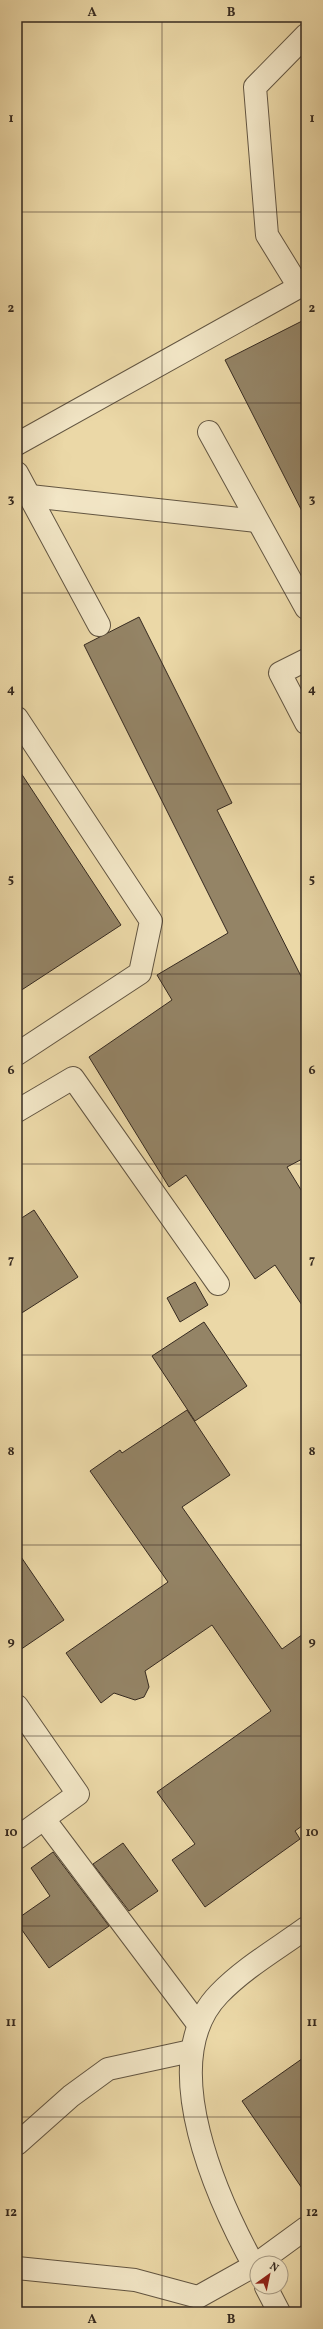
<svg xmlns="http://www.w3.org/2000/svg" width="323" height="2329" font-family="Vollkorn,serif">
<style>
.building{fill:#948466;stroke:#362a20}
.lines{fill:none;stroke-linecap:round;stroke-linejoin:round}
.minor-casing{stroke:#635642;stroke-width:24}
.minor{stroke:#f2e6c6;stroke-width:22}
.grid{fill:none;stroke:#362a20;stroke-width:1;stroke-opacity:0.55}
.neatline{fill:none;stroke:#362a20;stroke-width:1.5}
.grid-label{font-size:13px;text-anchor:middle;font-weight:bold;fill:#362a20}
</style>
<rect width="100%" height="100%" fill="#ebd8a7"/>
<filter id="stains"><feTurbulence type="fractalNoise" baseFrequency=".005" numOctaves="4"/><feColorMatrix values="0 0 0 0 .2 0 0 0 0 .09 0 0 0 0 .02 0 0 0 .5 -.17"/></filter>
<radialGradient id="worn" r=".72"><stop offset=".6" stop-color="#630" stop-opacity="0"/><stop offset="1" stop-color="#630" stop-opacity=".3"/></radialGradient>
<g class="building">
<path d="M306,319v200l-81,-159z"/>
<path d="M139,617l93,186 -15,7 89,176v171l-19,10 19,31v113l-31,-46 -20,14 -69,-104 -17,12 -80,-130 83,-57 -15,-25 71,-42 -144,-288z"/>
<path d="M17,767l104,158 -104,68z"/>
<path d="M34,1210l44,67 -61,39v-95z"/>
<path d="M195,1282l13,23 -28,17 -13,-24z"/>
<path d="M204,1322l43,64 -52,35 -43,-65z"/>
<path d="M187,1410l43,65 -48,32 100,142 24,-17v191l-11,8 5,8 -95,68 -33,-47 23,-16 -38,-52 114,-81 -59,-86 -67,46 4,16 -5,10 -9,3 -21,-7 -13,10 -35,-50 102,-71 -78,-111 30,-21 2,3z"/>
<path d="M17,1551l47,69 -47,32z"/>
<path d="M123,1843l35,48 -29,20 -36,-47z"/>
<path d="M53,1852l56,74 -60,42 -32,-45v-4l33,-23 -19,-28z"/>
<path d="M306,2056v138l-64,-93z"/>
</g>
<g class="lines">
<g class="minor-casing">
<g id="minor">
<path d="M299,287l-32,-52 -12,-148 51,-52"/>
<path d="M209,432l97,176"/>
<path d="M17,444l289,-161"/>
<path d="M17,473l82,152"/>
<path d="M30,496l227,25"/>
<path d="M306,660l-26,13 26,50"/>
<path d="M17,718l134,203 -11,52 -123,81"/>
<path d="M17,1111l56,-33 145,206"/>
<path d="M17,1706l61,88 -61,44"/>
<path d="M44,1819l154,205"/>
<path d="M17,2144l54,-48 37,-27 83,-18"/>
<path d="M258,2263l48,-35"/>
<path d="M17,2268l118,12 63,17 59,-33"/>
<path d="M257,2271c-38,-68 -104,-209 -38,-277 25,-26 58,-45 87,-66"/>
<path d="M266,2287l13,25"/>
</g>
</g>
<use href="#minor" class="minor"/>
</g>
<path class="grid" d="M162,17v2295M17,212h289M17,403h289M17,593h289M17,784h289M17,974h289M17,1164h289M17,1355h289M17,1545h289M17,1736h289M17,1926h289M17,2117h289"/>
<rect width="323" height="2329" fill="none" stroke="#ebd8a7" stroke-width="44"/>
<g transform="translate(269 2275) rotate(33)"><circle r="19" fill="#f2e6c6" stroke="#a79b84"/>
<path d="M0-3L7 15L0 10L-7 15Z" fill="#8f2418"/>
<text y="-6" font-size="11" font-weight="bold" text-anchor="middle" fill="#362a20">N</text>
</g>
<rect x="22" y="22" width="279" height="2285" class="neatline"/>
<g class="grid-label">
<text x="92" y="16">A</text>
<text x="231" y="16">B</text>
<text x="11" y="122">1</text>
<text x="312" y="122">1</text>
<text x="11" y="312">2</text>
<text x="312" y="312">2</text>
<text x="11" y="503">3</text>
<text x="312" y="503">3</text>
<text x="11" y="693">4</text>
<text x="312" y="693">4</text>
<text x="11" y="883">5</text>
<text x="312" y="883">5</text>
<text x="11" y="1074">6</text>
<text x="312" y="1074">6</text>
<text x="11" y="1264">7</text>
<text x="312" y="1264">7</text>
<text x="11" y="1455">8</text>
<text x="312" y="1455">8</text>
<text x="11" y="1645">9</text>
<text x="312" y="1645">9</text>
<text x="11" y="1836">10</text>
<text x="312" y="1836">10</text>
<text x="11" y="2026">11</text>
<text x="312" y="2026">11</text>
<text x="11" y="2216">12</text>
<text x="312" y="2216">12</text>
<text x="92" y="2323">A</text>
<text x="231" y="2323">B</text>
</g>
<rect width="100%" height="100%" filter="url(#stains)"/>
<rect width="100%" height="100%" fill="url(#worn)"/>
</svg>
